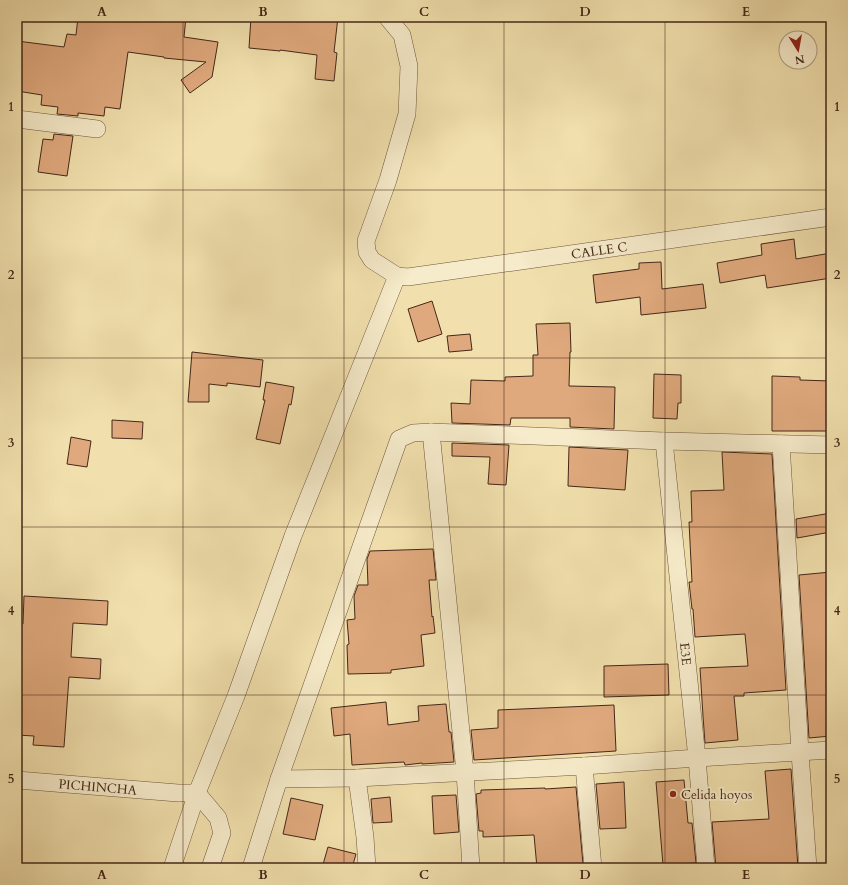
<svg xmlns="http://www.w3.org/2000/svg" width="848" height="885" font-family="Cardo,serif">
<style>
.building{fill:#dfa97d;stroke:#452718}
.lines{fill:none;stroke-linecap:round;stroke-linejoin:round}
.street-casing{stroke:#70553d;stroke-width:18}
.street{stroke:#f6ebca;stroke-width:17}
.grid{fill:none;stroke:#452718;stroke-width:1;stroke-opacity:0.55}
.poi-dot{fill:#8f2418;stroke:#f6ebca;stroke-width:1.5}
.labels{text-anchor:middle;stroke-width:4;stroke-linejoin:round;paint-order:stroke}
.street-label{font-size:13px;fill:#452718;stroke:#f6ebca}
.poi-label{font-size:13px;fill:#452718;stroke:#f6ebca;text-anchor:start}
.neatline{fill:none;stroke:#452718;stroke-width:1.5}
.grid-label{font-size:13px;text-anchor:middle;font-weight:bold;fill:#452718}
</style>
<rect width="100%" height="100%" fill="#f1e0ad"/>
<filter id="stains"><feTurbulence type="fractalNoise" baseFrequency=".005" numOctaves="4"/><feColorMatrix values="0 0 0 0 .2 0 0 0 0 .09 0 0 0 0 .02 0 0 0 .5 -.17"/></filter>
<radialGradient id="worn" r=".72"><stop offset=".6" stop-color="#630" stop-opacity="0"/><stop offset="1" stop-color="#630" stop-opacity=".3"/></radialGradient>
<g class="building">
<path d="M78,17h108l-2,20 34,5 -6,35 -22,16 -9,-13 25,-18 -42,-4v-1l-36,-5 -8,57 -15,-2 -1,9 -26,-3v3l-21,-2 1,-7 -17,-2 1,-10 -25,-4v-50l47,6 3,-13 9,1z"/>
<path d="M251,17h87l-4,35 3,1 -3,28 -19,-2 2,-24 -37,-5v1l-31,-3z"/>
<path d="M54,134l19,2 -6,40 -29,-4 5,-33 10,1z"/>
<path d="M794,239l2,20 35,-6v25l-64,10 -2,-13 -45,8 -3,-20 45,-8 -1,-11z"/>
<path d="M661,262l1,27 41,-5 3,24 -65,7 -1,-18 -44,6 -3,-28 46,-6v-6z"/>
<path d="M432,301l10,33 -24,8 -10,-33z"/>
<path d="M570,323l1,29h-1l-1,34 46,1 -1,42 -44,-2v-9h-59l-1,7 -58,-2 -1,-20 19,1 1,-24 34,1v-4l28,-1v-21h5l-2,-31z"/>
<path d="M470,334l2,16 -23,2 -2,-16z"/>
<path d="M192,352l71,8 -3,27 -33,-4v3l-18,-2v18h-21z"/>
<path d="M654,374l27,1v28h-3l-1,16 -24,-1z"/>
<path d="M772,376l28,1v3l31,1v50h-59z"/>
<path d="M266,382l28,5 -3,18 -2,-1 -9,40 -24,-5 9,-39h-2z"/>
<path d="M112,420l31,2 -1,17 -30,-1z"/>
<path d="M71,437l20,4 -4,26 -20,-3z"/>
<path d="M452,443l57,2 -3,40 -18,-1 2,-27 -38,-1z"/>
<path d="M569,447l59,3 -3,40 -57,-4z"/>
<path d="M722,452l50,2 14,236 -42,3v3h-10l4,44 -33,3 -2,-27 -3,-48 48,-2 -3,-32 -50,3 -2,-28h-1l-3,-27h3l-3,-60h3l-1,-31 33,-1z"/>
<path d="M831,513v19l-34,6 -1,-19z"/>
<path d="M433,549l3,31h-7l3,37 1,-1 2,17 -14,2 3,31 -33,4v3l-43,1 -1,-29 2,-1 -2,-24 8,-1 -1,-23 4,-11h10l-1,-26 3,-8z"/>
<path d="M831,572v164l-22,2 -10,-163z"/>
<path d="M24,596l84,5 -1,24 -34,-2 -2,34 30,2 -1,20 -31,-2 -5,70 -31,-2 1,-9 -17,-1v-111h6z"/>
<path d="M668,664l1,31 -65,2v-31z"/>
<path d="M386,702l2,23 31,-4 -1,-15 28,-2 3,28h2l3,30 -32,2v-1l-17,2 -1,-3 -52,3 -2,-31 -16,2 -3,-28z"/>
<path d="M614,705l2,46 -142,9 -3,-30 27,-2v-18z"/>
<path d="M791,769l7,99h-82l-4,-46 57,-3 -4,-48z"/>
<path d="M684,780l4,43h4l4,40 -33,2 -7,-83z"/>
<path d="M624,782l2,46 -26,1 -4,-45z"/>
<path d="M576,787l7,77 -18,2 1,2h-29l-3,-33 -51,2v-6h-4l-3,-37 5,-1v-3l64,-2v1z"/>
<path d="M456,795l3,37 -25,2 -2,-38z"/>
<path d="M390,797l2,25 -19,1 -2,-24z"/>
<path d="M291,798l32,7 -8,35 -32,-6z"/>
<path d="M328,847l28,7 -4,14h-30z"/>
</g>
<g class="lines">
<g class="street-casing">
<g id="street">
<path id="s1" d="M387,17l15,18 7,31 -2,48 -19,66 -22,61 1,11 5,8 25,16 11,1 423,-60"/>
<path d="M17,119l80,10"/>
<path d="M431,432l34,340 6,96"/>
<path id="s2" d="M664,441l33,317 9,110"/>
<path d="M781,444l19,308 8,116"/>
<path d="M584,766l9,102"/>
<path d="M357,778l8,59 2,31"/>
<path d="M279,779l78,-1 227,-12 113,-8 134,-8"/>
<path id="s3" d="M17,780l161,13h19l21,25 4,15 -12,35"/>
<path d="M172,868l25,-75 39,-97 57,-160 104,-260"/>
<path d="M251,868l28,-89 120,-340 14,-6 18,-1 233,9 167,4"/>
</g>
</g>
<use href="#street" class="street"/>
</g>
<path class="grid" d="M183,17v851M344,17v851M504,17v851M665,17v851M17,190h814M17,358h814M17,527h814M17,695h814"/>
<circle class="poi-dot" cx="673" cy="794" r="4"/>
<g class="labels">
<g class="street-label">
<text dy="5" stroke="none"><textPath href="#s1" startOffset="491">CALLE C</textPath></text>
<text dy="5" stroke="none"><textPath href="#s2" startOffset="214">E3E</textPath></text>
<text dy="5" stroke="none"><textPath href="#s3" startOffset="81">PICHINCHA</textPath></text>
</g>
<g class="poi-label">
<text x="681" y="799">Celida hoyos</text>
</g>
</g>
<rect width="848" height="885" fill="none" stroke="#f1e0ad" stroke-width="44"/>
<g transform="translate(798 50) rotate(169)"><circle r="19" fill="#f6ebca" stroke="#af9d83"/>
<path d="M0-3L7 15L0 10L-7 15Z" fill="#8f2418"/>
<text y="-6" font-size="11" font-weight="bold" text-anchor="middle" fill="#452718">N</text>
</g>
<rect x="22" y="22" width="804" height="841" class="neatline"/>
<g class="grid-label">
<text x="102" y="16">A</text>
<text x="263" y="16">B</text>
<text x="424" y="16">C</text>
<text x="585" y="16">D</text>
<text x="746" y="16">E</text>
<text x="11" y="111">1</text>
<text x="837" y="111">1</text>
<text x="11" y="279">2</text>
<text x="837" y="279">2</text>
<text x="11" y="447">3</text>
<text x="837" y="447">3</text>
<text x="11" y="615">4</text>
<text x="837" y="615">4</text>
<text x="11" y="783">5</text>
<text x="837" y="783">5</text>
<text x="102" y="879">A</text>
<text x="263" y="879">B</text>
<text x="424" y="879">C</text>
<text x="585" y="879">D</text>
<text x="746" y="879">E</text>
</g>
<rect width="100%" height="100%" filter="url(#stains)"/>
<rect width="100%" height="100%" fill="url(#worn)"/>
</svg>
